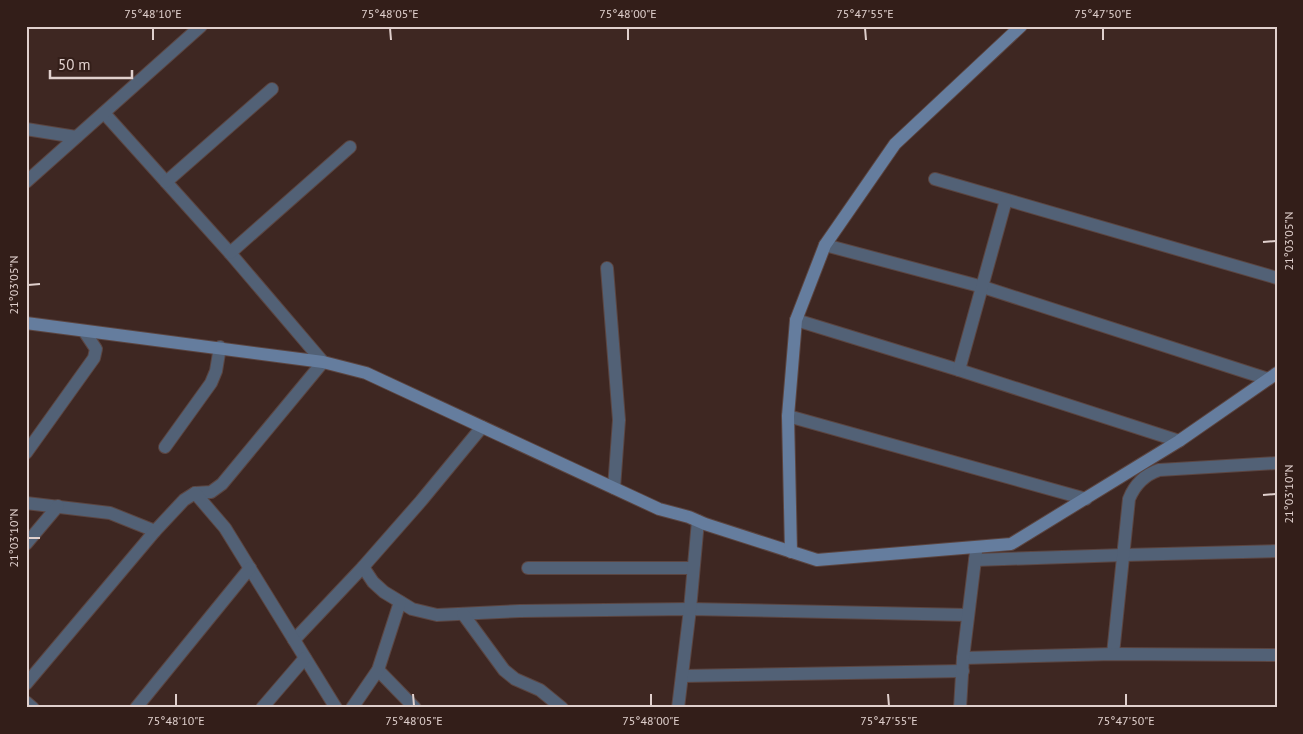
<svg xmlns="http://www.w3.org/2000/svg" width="1303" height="734" font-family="'PT Sans',sans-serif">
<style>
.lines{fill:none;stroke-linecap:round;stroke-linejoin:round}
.street-casing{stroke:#5b4541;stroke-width:14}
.secondary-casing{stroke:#5b4541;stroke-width:14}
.street{stroke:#526176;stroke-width:12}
.secondary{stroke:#657d9e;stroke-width:12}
.ticks{fill:none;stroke:#e0d0cd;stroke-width:2}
.neatline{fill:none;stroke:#e0d0cd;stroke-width:2}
.ticks-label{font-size:12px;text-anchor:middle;fill:#e0d0cd}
</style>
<rect width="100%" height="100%" fill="#3e2722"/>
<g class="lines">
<g class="street-casing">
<g id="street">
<path d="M104,113l126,140 93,109 -101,122 -11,8 -16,1"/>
<path d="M26,129l50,8"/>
<path d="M935,179l342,99"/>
<path d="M26,182l175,-156"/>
<path d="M166,182l106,-93"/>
<path d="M825,245l158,42 285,92"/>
<path d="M230,253l120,-106"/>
<path d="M607,268l12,152 -5,68"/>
<path d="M796,320l163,50 220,71"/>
<path d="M959,370l47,-170"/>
<path d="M788,416l298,83"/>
<path d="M165,447l46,-64 5,-12 4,-24"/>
<path d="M26,453l68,-95 2,-9 -12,-18"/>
<path d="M26,503l84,10 45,18"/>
<path d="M26,544l32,-38"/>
<path d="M975,560l149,-5 153,-4"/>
<path d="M363,567l10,15 11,10 28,17 25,6 83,-4 170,-2 278,6"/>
<path d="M528,568h165"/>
<path d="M463,614l41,56 11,9 25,11 22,18"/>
<path d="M294,640l69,-73 58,-66 61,-74"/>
<path d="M1113,654l16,-155c6,-15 15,-24 30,-29l118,-7"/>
<path d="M963,658l150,-4 164,1"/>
<path d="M378,670l37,38"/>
<path d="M682,676l281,-5"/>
<path d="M26,684l129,-153 29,-31 11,-7 30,35 111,180"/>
<path d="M26,702l7,6"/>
<path d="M136,708l114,-140"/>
<path d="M262,708l43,-50"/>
<path d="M352,708l26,-38 22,-68"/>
<path d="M678,708l12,-99 8,-88"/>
<path d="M960,708l3,-50 13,-106"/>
</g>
</g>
<g class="secondary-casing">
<g id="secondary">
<path d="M26,323l297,39 43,11 293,136 30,8 16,7 112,36 194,-16 168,-103 98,-68"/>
<path d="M791,552l-3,-136 8,-96 29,-75 70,-101 126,-118"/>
</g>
</g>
<use href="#street" class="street"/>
<use href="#secondary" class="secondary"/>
</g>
<path class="ticks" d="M153,28v12M390,28l1,12M628,28v12M865,28l1,12M1103,28v12M1263,242l13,-1M28,285l12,-1M1263,495l13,-1M28,538h12M176,694v12M413,694l1,12M651,694v12M888,694l1,12M1126,694v12"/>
<rect width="1303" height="734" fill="none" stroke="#331e19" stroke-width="55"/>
<path d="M50 70v8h82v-8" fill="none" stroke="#e0d0cd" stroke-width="2.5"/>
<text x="58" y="70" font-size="15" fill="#e0d0cd" stroke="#331e19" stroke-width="4" paint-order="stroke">50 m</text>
<rect x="28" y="28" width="1248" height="678" class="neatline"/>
<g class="ticks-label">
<text x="153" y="18">75°48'10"E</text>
<text x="390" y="18">75°48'05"E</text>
<text x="628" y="18">75°48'00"E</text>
<text x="865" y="18">75°47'55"E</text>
<text x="1103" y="18">75°47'50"E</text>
<text transform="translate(1289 241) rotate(-90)" y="4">21°03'05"N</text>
<text transform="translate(14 285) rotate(-90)" y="4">21°03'05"N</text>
<text transform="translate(1289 494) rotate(-90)" y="4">21°03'10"N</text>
<text transform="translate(14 538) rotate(-90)" y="4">21°03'10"N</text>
<text x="176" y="725">75°48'10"E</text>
<text x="414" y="725">75°48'05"E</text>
<text x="651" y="725">75°48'00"E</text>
<text x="889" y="725">75°47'55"E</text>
<text x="1126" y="725">75°47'50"E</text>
</g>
</svg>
